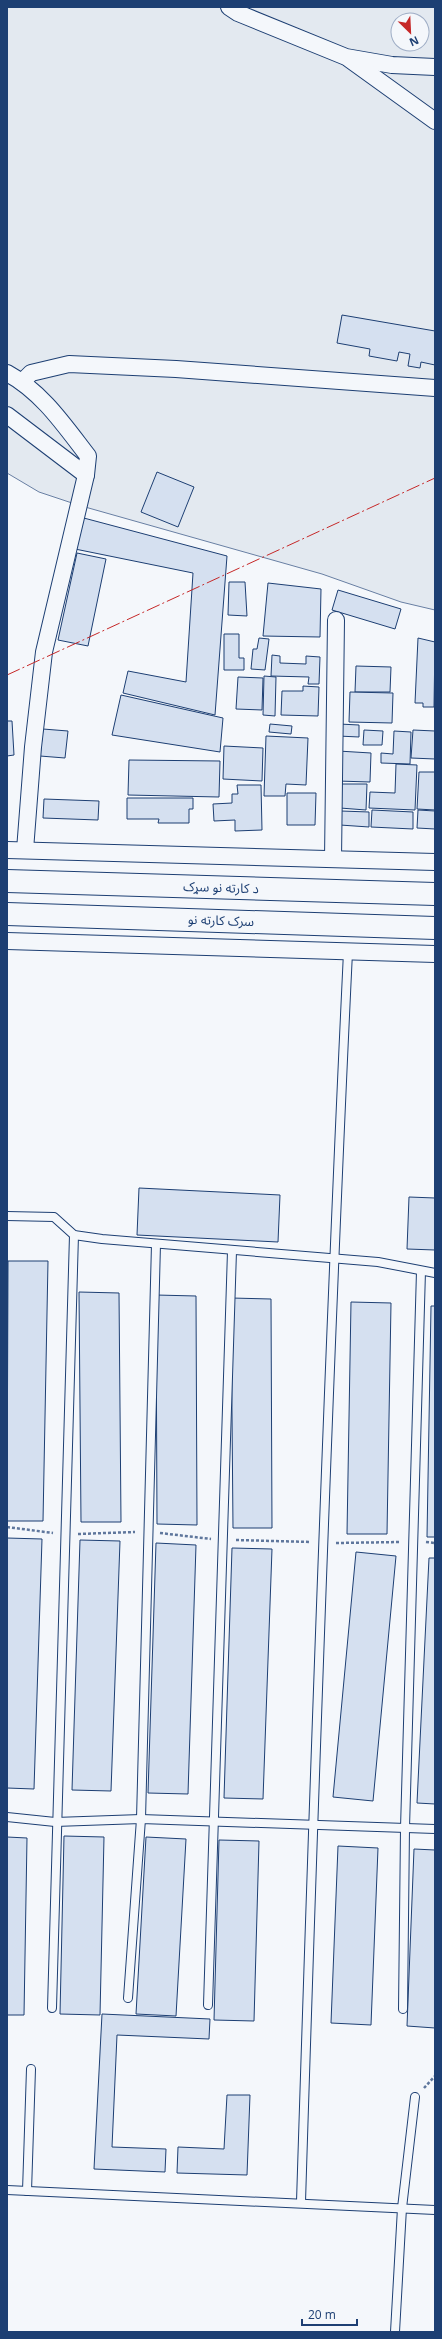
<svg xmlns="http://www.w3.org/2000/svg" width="442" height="2339" font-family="'Open Sans','Noto Sans Arabic',sans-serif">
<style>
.green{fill:#e3e9f0;stroke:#687fa3;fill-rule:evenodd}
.building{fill:#d5e0f0;stroke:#1d3f73}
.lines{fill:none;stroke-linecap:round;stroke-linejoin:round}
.lane-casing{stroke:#1d3f73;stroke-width:10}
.street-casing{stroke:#1d3f73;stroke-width:18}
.highway-casing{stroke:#1d3f73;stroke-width:24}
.path{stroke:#5e769c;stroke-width:2.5;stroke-dasharray:3 2;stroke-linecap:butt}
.lane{stroke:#f4f7fb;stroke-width:8}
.street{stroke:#f4f7fb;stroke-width:16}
.highway{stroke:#f4f7fb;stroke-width:22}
.power{stroke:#c62828;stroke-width:1;stroke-dasharray:14 3 2 3;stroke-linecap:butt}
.labels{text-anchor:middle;stroke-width:3;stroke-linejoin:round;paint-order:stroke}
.street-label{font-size:13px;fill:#1d3f73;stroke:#f4f7fb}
</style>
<rect width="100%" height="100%" fill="#f4f7fb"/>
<path class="green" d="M7,7h428v603l-34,-8 -79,-28 -244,-69 -39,-13 -32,-19zM398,20h24v24h-24z"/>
<g class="building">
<path d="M342,315l93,16v34l-14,-3 -1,6 -12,-2 2,-12 -11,-2 -2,9 -28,-5 1,-7 -33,-6z"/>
<path d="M157,472l37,15 -16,40 -37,-15z"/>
<path d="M80,517l147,39 -12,159 -92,-22 5,-22 58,11 7,-109 -118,-24z"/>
<path d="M77,553l29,6 -18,87 -30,-6z"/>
<path d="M229,582h16l2,34 -19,-1z"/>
<path d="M268,583l53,6 -1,48 -57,-1z"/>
<path d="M338,590l63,19 -6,20 -63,-19z"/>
<path d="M224,634h15v24h5v12h-20z"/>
<path d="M259,638l10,1 -4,31 -14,-1 2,-20h4z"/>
<path d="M418,638l17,4 -1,65h-11v-4h-8z"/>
<path d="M272,655l8,1v7l26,1v-8l14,1 -1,27h-11l1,-7 -38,-1z"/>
<path d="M356,666l35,1 -1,25h-35z"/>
<path d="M264,676l12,1 -1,39 -12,-1z"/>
<path d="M238,677l25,1 -1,32 -26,-1z"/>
<path d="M303,686l16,1 -1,29 -37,-1 1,-24h21z"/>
<path d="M350,692l43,1 -1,30 -43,-1z"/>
<path d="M121,695l102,23 -3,34 -108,-17z"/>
<path d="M7,721h5l2,34 -7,1z"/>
<path d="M270,724l22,2 -1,8 -22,-2z"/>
<path d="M339,724l20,1v12l-21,-1z"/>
<path d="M43,729l25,2 -3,27 -25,-2z"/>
<path d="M364,730l19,1 -1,14h-19z"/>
<path d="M413,730l22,1v28l-24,-1z"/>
<path d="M394,731l17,1 -1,32 -29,-1v-10l12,1z"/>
<path d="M266,736l42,2 -2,47 -20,-1 -1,12h-21z"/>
<path d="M224,746l39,2 -1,33 -39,-2z"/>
<path d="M338,751l33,2 -1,29 -33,-1z"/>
<path d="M129,760l91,1 -1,36 -91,-2z"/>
<path d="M396,764l21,1 -2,45 -46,-2 1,-16 25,1z"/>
<path d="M419,772h16v38l-18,-1z"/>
<path d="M340,784h27l-1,26 -26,-2z"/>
<path d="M237,785h24l1,45 -27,1v-11l-21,1 -1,-17 19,-1v-9h6z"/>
<path d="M287,793h29l-1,32h-28z"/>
<path d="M127,798h66v11h-4v14h-31l1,-4h-32z"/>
<path d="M44,799l55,2 -1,19 -55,-2z"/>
<path d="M372,810l41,2v17l-42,-2z"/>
<path d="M418,810l17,1v18l-18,-1z"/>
<path d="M341,811l28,1v15l-29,-2z"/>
<path d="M139,1188l141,7 -2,47 -141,-7z"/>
<path d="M409,1197l26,1v52l-28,-1z"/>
<path d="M8,1261h40l-5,260h-36z"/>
<path d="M79,1292l40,1 2,229h-40z"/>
<path d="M156,1295l40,1 1,229 -40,-1z"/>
<path d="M231,1298l40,1 1,229h-39z"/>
<path d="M351,1302l40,1 -4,231h-40z"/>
<path d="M431,1306h4v231h-8z"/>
<path d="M7,1538l35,1 -8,250 -27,-1z"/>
<path d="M80,1540l40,1 -9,250 -39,-1z"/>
<path d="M156,1543l40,2 -8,249 -40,-1z"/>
<path d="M232,1548l40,1 -9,250 -39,-1z"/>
<path d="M356,1552l40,4 -23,245 -40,-4z"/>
<path d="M429,1558h6v246l-18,-1z"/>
<path d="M64,1836l40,1 -4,178 -40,-1z"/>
<path d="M7,1837l20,1 -3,177h-17z"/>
<path d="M146,1837l40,2 -10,177 -40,-2z"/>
<path d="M219,1840l40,1 -5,180 -40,-1z"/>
<path d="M338,1846l40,2 -7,177 -40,-2z"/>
<path d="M414,1849l21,1v178l-28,-2z"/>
<path d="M102,2014l108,5 -1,20 -92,-4 -5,112 54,2 -1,23 -71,-3z"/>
<path d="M227,2095h23l-3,80 -70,-2 1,-26 46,2z"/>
</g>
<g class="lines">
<g class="lane-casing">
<g id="lane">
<path d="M7,1216l47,1 20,18 28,4 276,23 57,11"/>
<path d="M7,1817l48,5 86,-3 294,10"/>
<path d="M128,1998l13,-179 15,-575"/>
<path d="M208,2005l24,-754"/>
<path d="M52,2008l22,-773"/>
<path d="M403,2009l2,-181 16,-557"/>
<path d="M7,2190l428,20"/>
<path d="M27,2191l4,-122"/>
<path d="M301,2202c13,-417 27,-834 47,-1250"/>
<path d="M395,2332l7,-124 13,-111"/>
</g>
</g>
<g class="street-casing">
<g id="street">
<path d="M229,7l9,6 108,44 46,8 43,2"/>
<path d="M349,59l86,62"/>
<path d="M7,373c35,19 57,52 81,83l-2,19 -42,177 -11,95 -8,103"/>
<path d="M22,382l9,-9 38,-9 107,5 259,19"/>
<path d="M7,415l79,60"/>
<path d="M7,850l428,12"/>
<path d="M333,859l3,-239"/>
<path d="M7,941l428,13"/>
</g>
</g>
<g class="highway-casing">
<g id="highway">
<path d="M7,881l428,13"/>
<path d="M7,914l428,14"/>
</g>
</g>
<g class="path">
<path d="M7,1527l46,6"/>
<path d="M160,1533l51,6"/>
<path d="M78,1534l57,-2"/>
<path d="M236,1540l75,2"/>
<path d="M426,1542l9,1"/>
<path d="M336,1543l65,-1"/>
<path d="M424,2088l11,-12"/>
</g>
<use href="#lane" class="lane"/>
<use href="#street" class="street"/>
<use href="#highway" class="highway"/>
<path class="power" d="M7,675l428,-197"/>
</g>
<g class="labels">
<g class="street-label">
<text transform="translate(221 887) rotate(2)" y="5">د کارته نو سړک</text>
<text transform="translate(221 920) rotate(2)" y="5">سرک کارته نو</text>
</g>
</g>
<rect width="442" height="2339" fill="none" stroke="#1d3f73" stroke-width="16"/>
<g transform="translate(410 32) rotate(156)"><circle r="19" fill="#f4f7fb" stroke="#9eadc5"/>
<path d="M0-3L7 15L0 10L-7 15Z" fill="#c62828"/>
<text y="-6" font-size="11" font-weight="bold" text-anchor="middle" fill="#1d3f73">N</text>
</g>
<path d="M302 2319v6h55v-6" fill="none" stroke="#1d3f73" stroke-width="2"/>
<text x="308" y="2319" font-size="12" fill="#1d3f73" stroke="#f4f7fb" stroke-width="3" paint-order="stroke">20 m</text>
</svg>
